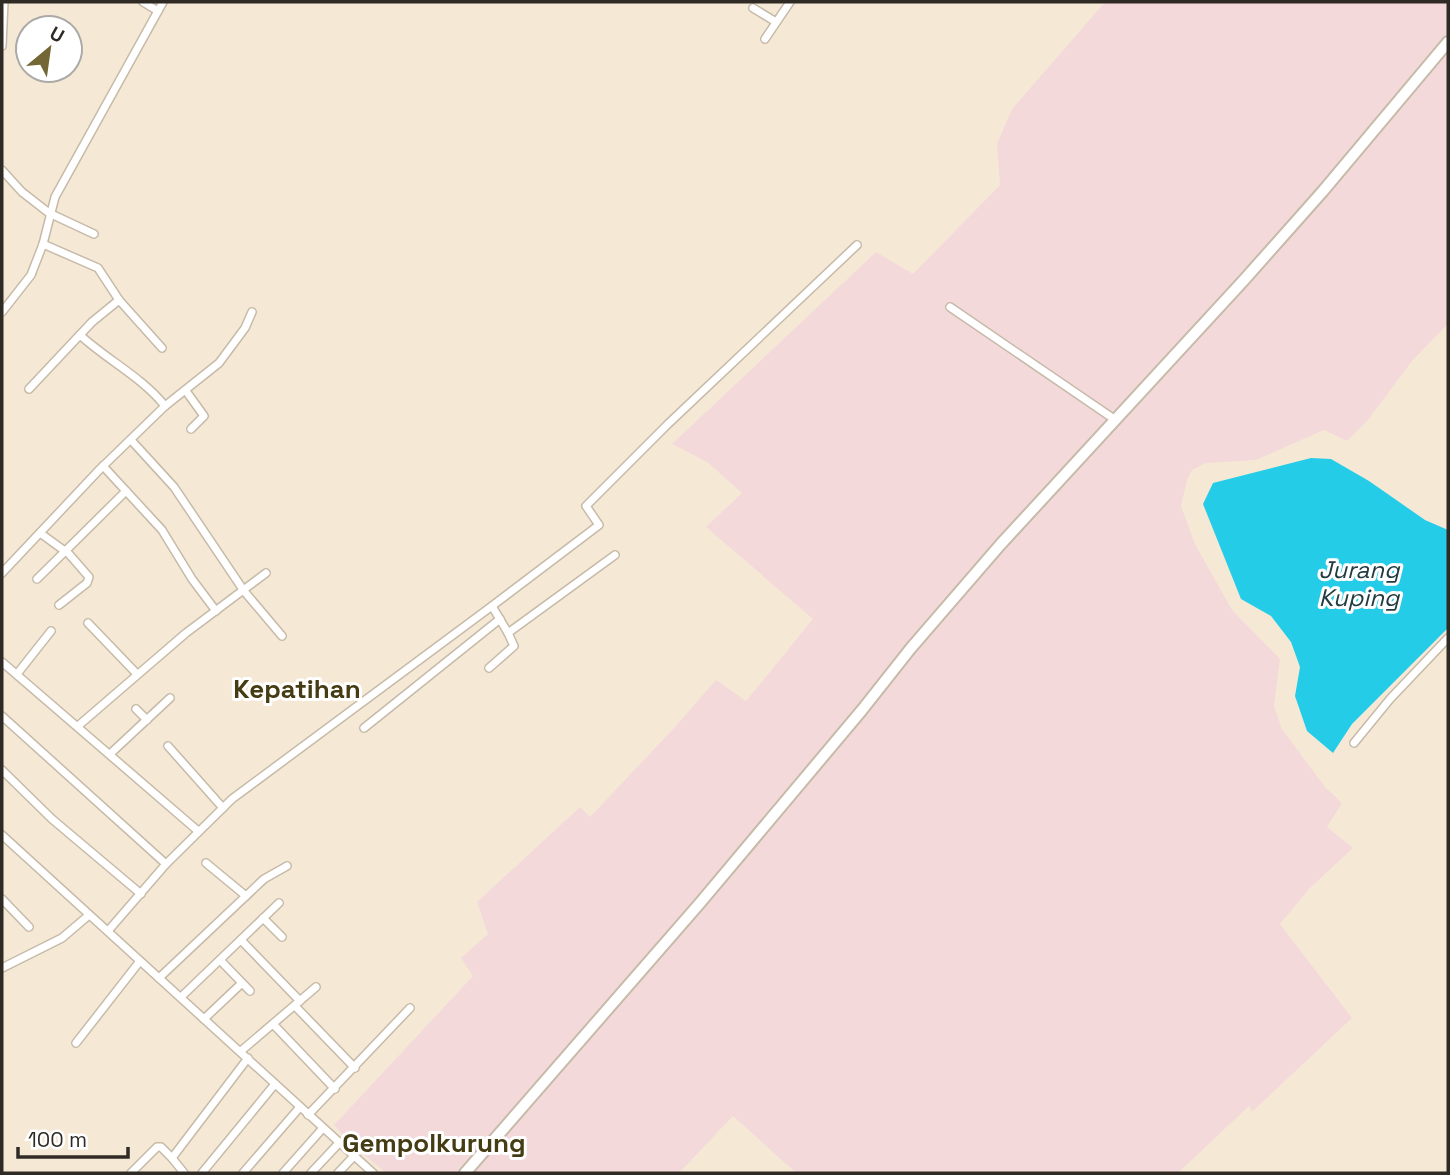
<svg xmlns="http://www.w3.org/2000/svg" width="1450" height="1175" font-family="'Space Grotesk',sans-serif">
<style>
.industrial{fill:#f4d9db}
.water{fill:#24cce7}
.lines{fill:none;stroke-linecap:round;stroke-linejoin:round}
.street-casing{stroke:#c6baa8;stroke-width:10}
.secondary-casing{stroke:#c6baa8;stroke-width:14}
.street{stroke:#fff;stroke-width:7}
.secondary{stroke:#fff;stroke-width:10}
.labels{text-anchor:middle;stroke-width:6;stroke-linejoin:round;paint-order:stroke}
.water-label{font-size:24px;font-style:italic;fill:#233b41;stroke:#fff}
.quarter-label{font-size:26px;font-weight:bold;fill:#453c13;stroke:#fff}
</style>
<rect width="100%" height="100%" fill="#f5e9d6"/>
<path class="industrial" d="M1105,2h343v322l-36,37 -44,59 -21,21 -23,-11 -68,30 -50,3 -14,7 -5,10 -6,26 14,38 37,66 48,49 -6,47 8,23 43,58 17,16 -15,24 26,21 -44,41 -29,35 72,94 -100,94 -3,-6 -71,67h-382l-63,-57 -54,57h-293l-37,-31 -15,-17 139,-149 -12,-18 27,-24 -11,-32 103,-95 10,10 84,-89 42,-48 30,21 67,-82 -107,-92 36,-34 -35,-31 -35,-18 204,-192 37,22 87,-89 -3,-41 15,-35z"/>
<path class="water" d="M1311,458l20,1 38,22 56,39 23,10v98l-96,96 -19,29 -26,-22 -12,-35 5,-29 -9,-25 -20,-26 -30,-17 -38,-95 10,-21z"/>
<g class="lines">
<g class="street-casing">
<g id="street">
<path d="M143,2l15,9"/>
<path d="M753,8l23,14"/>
<path d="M765,39l25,-37"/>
<path d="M2,46l2,-44"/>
<path d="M2,170l20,22 27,21 45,21"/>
<path d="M43,244l55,24 21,32 43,48"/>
<path d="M950,307l164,112"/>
<path d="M2,312l29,-37 12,-31 12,-47 108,-195"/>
<path d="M80,335c27,25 62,42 85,71"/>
<path d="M29,389l63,-67 27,-22"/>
<path d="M186,391l18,25 -13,13"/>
<path d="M131,440l43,47 70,104 38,45"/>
<path d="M103,466l59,64 30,49 24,32"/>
<path d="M40,533l29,21 20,23 -2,6 -28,22"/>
<path d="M2,573l98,-104 65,-63 54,-43 26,-35 7,-16"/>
<path d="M37,579l89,-88"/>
<path d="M492,606l107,-81 -13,-19 82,-82 189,-179"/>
<path d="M88,623l49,51"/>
<path d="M2,662l196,169"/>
<path d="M489,668l25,-22 -6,-13"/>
<path d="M17,674l34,-43"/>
<path d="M136,709l11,11"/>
<path d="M2,716l164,148"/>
<path d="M78,726l108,-93 80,-60"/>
<path d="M364,728l136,-109"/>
<path d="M1354,743l36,-44 58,-61"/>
<path d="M168,746l55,62"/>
<path d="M110,754l60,-56"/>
<path d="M2,770l50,49 89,75"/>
<path d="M2,835l371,338"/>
<path d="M206,863l40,33"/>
<path d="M2,899l27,28"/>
<path d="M263,918l19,19"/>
<path d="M108,931l58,-67 66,-65 260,-193 16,27 107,-78"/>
<path d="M241,940l59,61"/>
<path d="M220,960l30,31"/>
<path d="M2,968l60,-30 27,-23"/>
<path d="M159,978l105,-99 23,-13"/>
<path d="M181,997l98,-94"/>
<path d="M295,1006l60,62"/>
<path d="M204,1019l38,-36"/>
<path d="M273,1024l62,65"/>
<path d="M76,1043l64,-82"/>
<path d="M241,1051l75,-64"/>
<path d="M308,1115l102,-107"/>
<path d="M172,1158l12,15"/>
<path d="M131,1173l26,-26h4l11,11 76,-100"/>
<path d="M202,1173l73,-89"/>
<path d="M243,1173l57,-66"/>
<path d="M283,1173l40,-45"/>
<path d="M311,1173l29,-31"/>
<path d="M338,1173l16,-17"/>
</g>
</g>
<g class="secondary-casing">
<path id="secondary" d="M465,1173l235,-270 162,-193 49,-62 89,-103 244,-265 79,-89 125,-149"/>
</g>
<use href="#street" class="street"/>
<use href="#secondary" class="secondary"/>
</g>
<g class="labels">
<g class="water-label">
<text x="1359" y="578">Jurang<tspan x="1359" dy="28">Kuping</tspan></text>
</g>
<g class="quarter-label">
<text x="297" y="698">Kepatihan</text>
<text x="434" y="1152">Gempolkurung</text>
</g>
</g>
<rect width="1450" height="1175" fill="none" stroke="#2f2b24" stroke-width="7"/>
<g transform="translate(49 49) rotate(29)"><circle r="33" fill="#ffffff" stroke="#acaaa7" stroke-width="2"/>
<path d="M0-5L12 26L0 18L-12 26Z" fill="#736835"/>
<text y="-10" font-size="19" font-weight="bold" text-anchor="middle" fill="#2f2b24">U</text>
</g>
<path d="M18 1147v10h110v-10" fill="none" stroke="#2f2b24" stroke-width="3.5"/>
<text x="28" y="1147" font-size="21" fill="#2f2b24" stroke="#ffffff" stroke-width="5" paint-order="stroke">100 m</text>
</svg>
